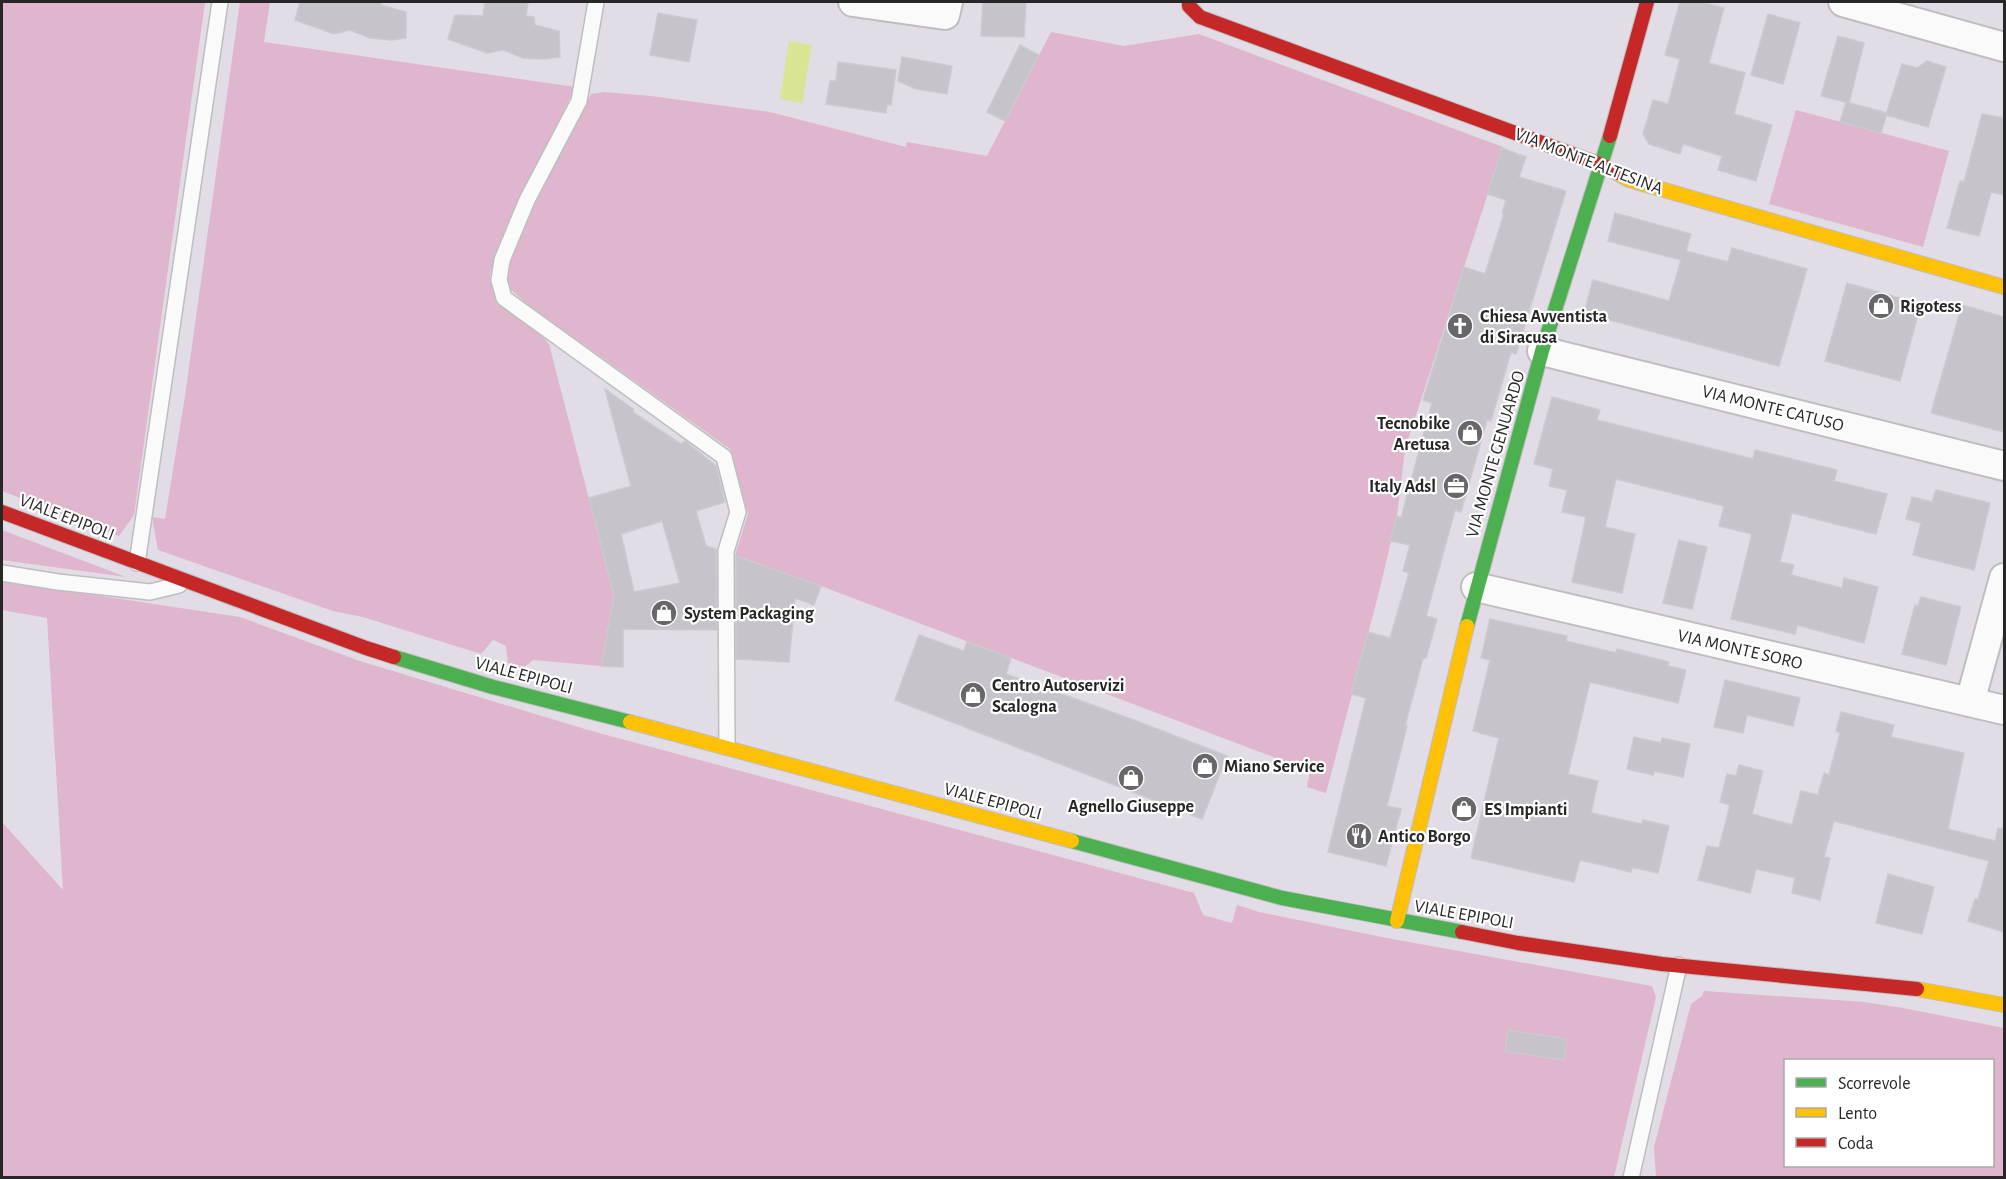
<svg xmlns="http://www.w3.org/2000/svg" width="2006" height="1179" font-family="'Alegreya Sans',sans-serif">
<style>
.green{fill:#dfb6cd;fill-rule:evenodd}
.water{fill:#dbe493}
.building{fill:#c7c3ca;stroke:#cdc9d0;stroke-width:1.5;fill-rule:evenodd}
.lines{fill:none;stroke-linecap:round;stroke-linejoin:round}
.lane-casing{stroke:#bebebf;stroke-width:18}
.street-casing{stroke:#bebebf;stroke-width:32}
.fast-casing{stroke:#bebebf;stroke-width:16}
.slow-casing{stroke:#bebebf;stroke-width:16}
.jam-casing{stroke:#bebebf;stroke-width:16}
.lane{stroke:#fafafb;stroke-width:15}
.street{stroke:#fafafb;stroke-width:28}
.fast{stroke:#4caf50;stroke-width:14}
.slow{stroke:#ffc107;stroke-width:14}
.jam{stroke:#c62828;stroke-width:14}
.labels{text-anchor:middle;stroke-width:4.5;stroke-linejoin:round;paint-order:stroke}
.street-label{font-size:18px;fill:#272727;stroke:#fff}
.poi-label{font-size:18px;font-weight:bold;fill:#272727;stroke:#fff;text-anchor:start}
</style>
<rect width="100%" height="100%" fill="#e1dce6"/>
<g class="green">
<path d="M2,2h203l-71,513 -15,21 -117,-45z"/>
<path d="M240,2h30l-6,40 311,45 -80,167 -5,22 7,28 41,28 11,12 65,252 -13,70 -68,-6 -11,9 -14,-4 -2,-19 -13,-6 -12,14 -118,-37 -30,-6 -175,-61 -6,-33 13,2 20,-123z"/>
<path d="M1051,32l73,14 75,-12 304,113 -98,302 -8,67 -18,76 -53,201 -19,-6 3,-16 -489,-185 -86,-30 13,-42 -18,-65 -203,-145 -18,-16 -4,-12 3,-16 37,-79 46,-87 13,-2 47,4 119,16 136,35 1,-5 80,14z"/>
<path d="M1796,110l153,41 -26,96 -154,-43z"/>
<path d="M2,530l124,47 -124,-17z"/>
<path d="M2,581l238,36 120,44 228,69 606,163 9,22 29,8 5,-18 22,7 128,26 265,48 4,11 -42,180h-1612v-355l61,68 -16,-272 -45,-8z"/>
<path d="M1704,991l160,11 39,6 101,20v149h-348l-2,-30 37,-143 11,-8zM1786,1060h206v106h-206z"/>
</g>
<path class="water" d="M789,41l23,4 -10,58 -22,-4z"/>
<g class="building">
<path d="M300,2h81v3l25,7v26l-15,2 -21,-2 -20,-8 -16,4 -39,-14z"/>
<path d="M485,2h43l-2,14 8,1 1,8 24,6 1,26 -16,2 -21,-1 -20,-8 -16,3 -39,-14 7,-24 28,1z"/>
<path d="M983,2h43l-2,35 -43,-1z"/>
<path d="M1680,2h21l23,6 -15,55 36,10 -11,41 38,11 -16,56 -38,-11 4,-14 -39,-12 -3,10 -31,-10 -6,-10 10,-34 15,4 12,-45 -15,-4z"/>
<path d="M658,13l39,7 -8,42 -39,-7z"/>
<path d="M1768,14l32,9 -17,61 -32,-9z"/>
<path d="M1838,36l26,7 -15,60 -28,-7z"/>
<path d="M1020,45l19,10 -34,66 -18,-9z"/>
<path d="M902,57l50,9 -5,28 -31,-5 -18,-8z"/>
<path d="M1927,61l19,6 -18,60 -42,-12 16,-51 15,4z"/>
<path d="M838,62l58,8 -5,35h-4l-1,8 -60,-9 4,-23h6z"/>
<path d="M1846,102l41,11 -6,20 -41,-11z"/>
<path d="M1982,114l22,4v77l-13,-3 -12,44 -32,-8 13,-47 4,1z"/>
<path d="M1502,148l24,9 -7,20 47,14 -50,163 -5,-2 -20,69 -4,-1 -26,92 -6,-2 -29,106 11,3 -11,39h-3l-18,68h2l-20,80 14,3 -15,57 -58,-14 38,-154 -15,-4 17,-62 22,6 19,-65 -6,-2 7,-26 -20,-4 7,-25 4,2 31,-115 -9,-3 41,-133 21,7 19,-60 -2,-1 4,-13 -19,-6z"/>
<path d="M1615,213l76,21 -5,17 42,11 4,-14 75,21 -28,97 -195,-53 9,-33 76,21 12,-41 -73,-19z"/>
<path d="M1847,283l74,21 -21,77 -75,-20z"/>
<path d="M1962,305l42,12v115l-73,-19z"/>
<path d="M605,389l28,20 1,4 47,31 4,-3 31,25 9,36 -29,9 10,35 10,3 1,81 -94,-1v38l-22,-1 13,-70 -25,-98 42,-12zM662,521l18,62 -46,9 -13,-58z"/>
<path d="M1552,397l48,13 -3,10 156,39 2,-9 82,20 -3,11 53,13 -11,40 -84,-21 -12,49 14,3 -3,10 51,13 2,-10 34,9 -14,56 -67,-18 -2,9 -64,-15 21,-85 -33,-8 5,-20 -108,-27 -11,48 30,7 -13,59 -50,-11 14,-65 -24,-5 5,-22 -18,-4 4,-17 -19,-5z"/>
<path d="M1936,490l54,13 -16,67 -61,-15 8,-32 -15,-4 6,-22 20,5z"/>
<path d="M1679,540l28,7 -15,62 -29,-6z"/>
<path d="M736,556l85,30 -7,19 -19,-7 -6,64 -53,-3z"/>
<path d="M1921,597l40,10 -15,58 -44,-11 13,-49 3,1z"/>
<path d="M1490,619l77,17 -1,5 50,12 1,-4 52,13 -1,4 18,4 -8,33 -88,-21 -22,92 30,7 -7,32 51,11 1,-4 26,6 -11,47 -26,-6 -1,5 -51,-12 -6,22 -103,-24 28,-120 -26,-7 17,-71 -9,-2z"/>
<path d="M919,635l45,16 3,-9 44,16 -5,16 128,46 93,36 -25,63 -307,-119z"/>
<path d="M1725,680l75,18 -7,28 -46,-11 -4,18 -29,-6z"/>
<path d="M1841,712l53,13 -3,12 73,16 -16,76 47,12 3,-13 6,1v103l-36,-11 7,-22h3l11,-38 -155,-40 -10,36 6,1 -10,42 -28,-7 3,-15 -39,-9 -6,24 -52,-13 9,-34 12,2 11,-43 -10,-3 7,-28 9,2 3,-11 24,6 -11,43 40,11 9,-34 17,4 6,-22 5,2 11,-42 -4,-2z"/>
<path d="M1634,737l27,6 1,-5 28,6 -7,33 -29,-6 -1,4 -26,-6z"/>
<path d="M1888,874l46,13 -12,47 -46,-11z"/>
<path d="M1508,1030l59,9 -3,21 -59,-9z"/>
</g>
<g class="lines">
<g class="lane-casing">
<g id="lane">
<path d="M596,2l-17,99 -52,99 -25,60 -3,20 5,18 220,159 14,55 -12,39 1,196"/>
<path d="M137,563l83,-561"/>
<path d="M2,573l56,9 92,10 29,-7"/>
<path d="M1631,1178l48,-213"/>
</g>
</g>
<g class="street-casing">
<g id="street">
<path d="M853,2l92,13 3,-13"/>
<path d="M1843,2l161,45"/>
<path d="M1542,351l462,115"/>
<path d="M1476,587l528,123"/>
<path d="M1970,702l34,-124"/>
</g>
</g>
<g class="fast-casing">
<g id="fast">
<path d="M1467,626l75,-275 68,-215"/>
<path d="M394,657l99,30 137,35"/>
<path d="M1072,841l210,57 180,34"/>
</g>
</g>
<g class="slow-casing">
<g id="slow">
<path d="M1617,173l12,7 375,107"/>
<path d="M630,722l442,119"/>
<path d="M1397,921l70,-295"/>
<path d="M1917,989l87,16"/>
</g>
</g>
<g class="jam-casing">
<g id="jam">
<path d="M1189,2v4l11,11 402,148 15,8"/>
<path d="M1610,136l37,-134"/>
<path d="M2,512l364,136 28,9"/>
<path d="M1462,932l56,11 144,21 255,25"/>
</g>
</g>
<use href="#lane" class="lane"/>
<use href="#street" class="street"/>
<use href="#fast" class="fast"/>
<use href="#slow" class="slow"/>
<use href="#jam" class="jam"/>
</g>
<defs>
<g id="shop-disc" transform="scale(1.35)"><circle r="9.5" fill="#68666a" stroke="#fff"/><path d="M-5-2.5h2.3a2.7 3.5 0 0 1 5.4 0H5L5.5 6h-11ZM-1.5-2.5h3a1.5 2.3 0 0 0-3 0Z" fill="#fff"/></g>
<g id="church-disc" transform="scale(1.35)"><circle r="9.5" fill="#68666a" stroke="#fff"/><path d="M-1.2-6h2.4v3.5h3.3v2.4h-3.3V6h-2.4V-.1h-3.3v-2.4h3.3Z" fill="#fff"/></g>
<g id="office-disc" transform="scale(1.35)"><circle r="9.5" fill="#68666a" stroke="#fff"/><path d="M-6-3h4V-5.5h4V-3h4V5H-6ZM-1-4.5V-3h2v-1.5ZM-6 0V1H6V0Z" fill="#fff"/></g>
<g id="restaurant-disc" transform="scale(1.35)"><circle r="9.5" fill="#68666a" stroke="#fff"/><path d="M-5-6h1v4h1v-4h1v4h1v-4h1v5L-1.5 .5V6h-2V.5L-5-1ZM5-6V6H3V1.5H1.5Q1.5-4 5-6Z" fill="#fff"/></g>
</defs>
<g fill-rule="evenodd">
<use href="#shop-disc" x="1881" y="306"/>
<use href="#church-disc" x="1460" y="326"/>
<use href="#shop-disc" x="1470" y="433"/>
<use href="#office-disc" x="1456" y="486"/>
<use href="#shop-disc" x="664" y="613"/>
<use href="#shop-disc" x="973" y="695"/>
<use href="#shop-disc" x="1205" y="766"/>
<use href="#shop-disc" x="1131" y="778"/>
<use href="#shop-disc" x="1464" y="809"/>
<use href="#restaurant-disc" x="1359" y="836"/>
</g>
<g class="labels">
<g class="street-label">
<text transform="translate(1589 161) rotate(21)" y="6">VIA MONTE ALTESINA</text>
<text transform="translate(1773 408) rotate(14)" y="6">VIA MONTE CATUSO</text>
<text transform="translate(1495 454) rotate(-74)" y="6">VIA MONTE GENUARDO</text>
<text transform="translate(67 517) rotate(21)" y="6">VIALE EPIPOLI</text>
<text transform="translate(1740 649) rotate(13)" y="6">VIA MONTE SORO</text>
<text transform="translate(524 675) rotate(15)" y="6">VIALE EPIPOLI</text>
<text transform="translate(993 801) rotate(15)" y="6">VIALE EPIPOLI</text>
<text transform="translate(1464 914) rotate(10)" y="6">VIALE EPIPOLI</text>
</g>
<g class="poi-label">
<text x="1900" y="312">Rigotess</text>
<text x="1480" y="322">Chiesa Avventista<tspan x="1480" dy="21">di Siracusa</tspan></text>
<text x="1450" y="429" text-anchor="end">Tecnobike<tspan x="1450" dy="21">Aretusa</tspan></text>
<text x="1436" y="492" text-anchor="end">Italy Adsl</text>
<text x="684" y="619">System Packaging</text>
<text x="992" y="691">Centro Autoservizi<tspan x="992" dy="21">Scalogna</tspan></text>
<text x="1224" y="772">Miano Service</text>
<text x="1131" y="812" text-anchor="middle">Agnello Giuseppe</text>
<text x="1484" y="815">ES Impianti</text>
<text x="1378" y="842">Antico Borgo</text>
</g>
</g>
<rect width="2006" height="1179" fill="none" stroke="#272727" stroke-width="6"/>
<rect x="1784" y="1059" width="210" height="108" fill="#ffffff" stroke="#a9a9a9" stroke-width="1.5"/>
<rect x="1796" y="1078" width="30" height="9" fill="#4caf50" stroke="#a9a9a9" stroke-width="1.5"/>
<text x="1838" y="1089" font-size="18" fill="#272727">Scorrevole</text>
<rect x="1796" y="1108" width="30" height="9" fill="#ffc107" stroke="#a9a9a9" stroke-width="1.5"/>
<text x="1838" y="1119" font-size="18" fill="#272727">Lento</text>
<rect x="1796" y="1138" width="30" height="9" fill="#c62828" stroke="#a9a9a9" stroke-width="1.5"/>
<text x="1838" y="1149" font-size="18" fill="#272727">Coda</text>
</svg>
